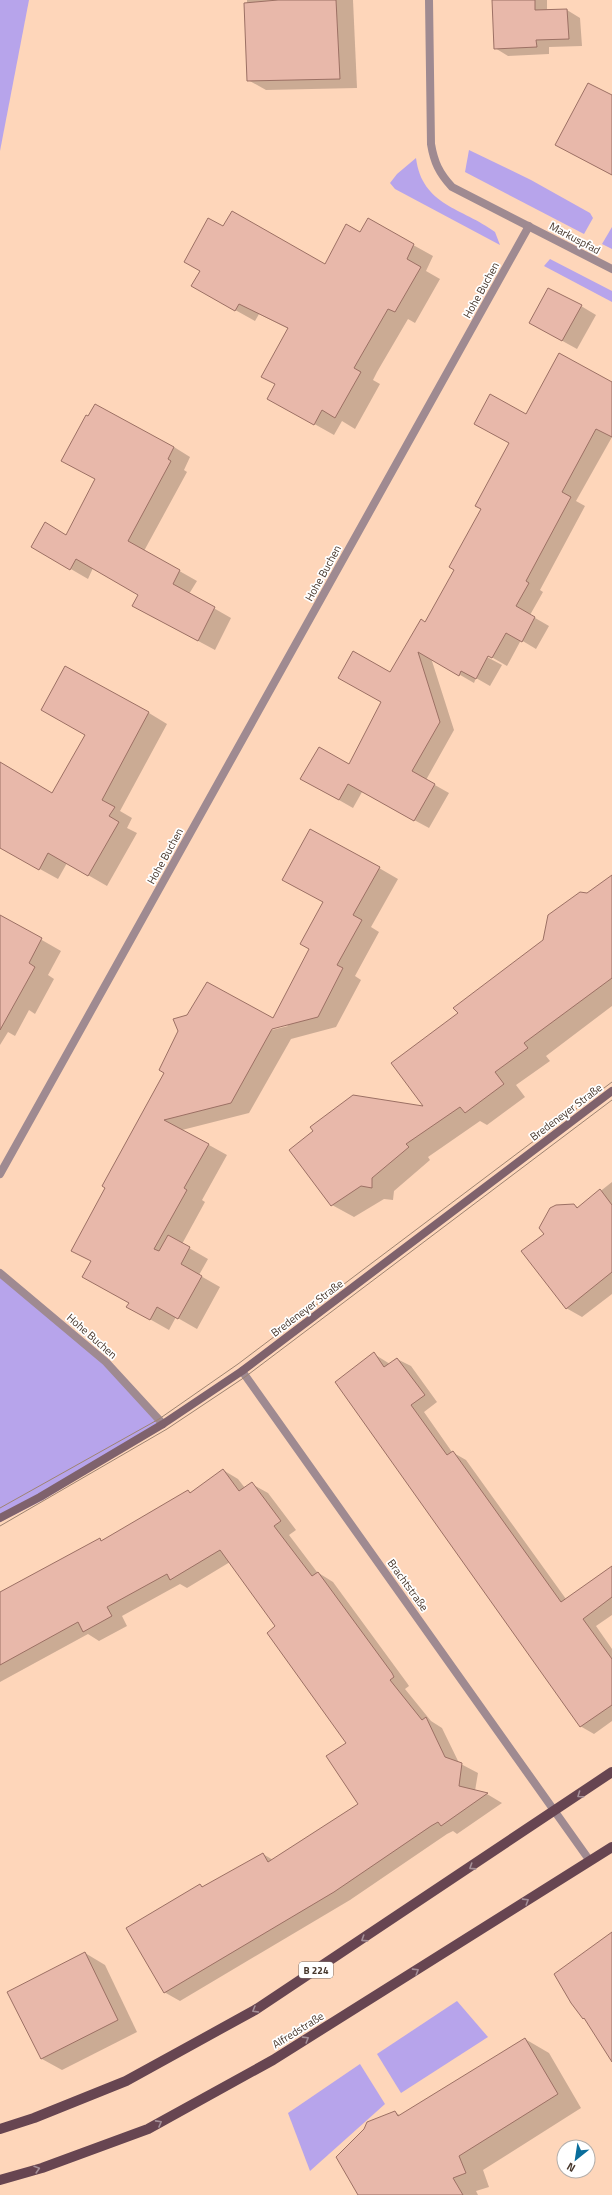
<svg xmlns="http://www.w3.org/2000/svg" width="612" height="2195" font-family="'Titillium Web',sans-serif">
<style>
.green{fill:#b7a4eb}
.shadow{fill:#0003;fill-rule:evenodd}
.building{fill:#e8b8aa;stroke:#9c7064}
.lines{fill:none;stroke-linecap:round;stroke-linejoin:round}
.street{stroke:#9f8a91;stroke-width:8}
.secondary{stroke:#7f626c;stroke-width:8}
.primary{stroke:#674551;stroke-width:10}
.tram{stroke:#9e8370;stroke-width:1}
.oneway{stroke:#a48f97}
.labels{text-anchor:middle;stroke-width:3.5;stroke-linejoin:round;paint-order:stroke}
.shield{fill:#fff;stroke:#7e736b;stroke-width:1}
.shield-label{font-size:10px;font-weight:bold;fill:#47372c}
.street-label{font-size:11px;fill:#47372c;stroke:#fff}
</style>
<rect width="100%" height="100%" fill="#fed6ba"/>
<g class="green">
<path d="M0,0h29l-29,151z"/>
<path d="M469,150l62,30 59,33 3,5 -9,16 -119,-62z"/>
<path d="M416,158c6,48 47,50 79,74l5,13 -105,-56 -5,-6 7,-9z"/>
<path d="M612,227v22l-10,-5z"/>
<path d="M550,259l62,32v11l-68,-36z"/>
<path d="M0,1274l105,89 58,63 -120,74 -43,22z"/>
<path d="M457,2001l31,36 -87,56 -24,-39z"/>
<path d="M360,2064l25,40 -75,67 -22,-58z"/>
</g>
<g class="shadow">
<path d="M247,0h106l4,88 -91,2 -18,-10z"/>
<path d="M493,0h54v11l20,-1 13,8 2,28 -33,1v7l-41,2 -13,-8z"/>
<path d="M612,96v79l-56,-30z"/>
<path d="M368,220l65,36 -7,15 14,8 -25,44 -7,-4 -31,53 -4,8 7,4 -25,45 -13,-8 -8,14 -66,-37 8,-14 13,-55 -30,-15 -4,7 -63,-35 31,-58 102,37 35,-31z"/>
<path d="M581,306l15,9 -19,34 -47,-26z"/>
<path d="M612,383v54l-36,64 9,5 -45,84 3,2 -13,23 19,11 -13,23 -15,-9 -14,26 -19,-11 -1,2 15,8 -12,21 -14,-8 -2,5 -43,-25 23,72 -28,50 23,13 -20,35 -67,-36 -9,16 -51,-29 47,-14 33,-63 9,-29 34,-50 30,-53 71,-154z"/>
<path d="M174,447l16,10 -6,13 3,2 -43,79 53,30 -8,13 42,24 -16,32 -65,-35 -10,-20 -47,-27 -5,11 -55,-32 34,-11z"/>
<path d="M149,713l18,11 -47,87 12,7 -5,10 10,5 -30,53 -40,-23 -9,16 -58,-32v-83l52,30 34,-59z"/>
<path d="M379,868l19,11 -27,48 8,5 -24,44 6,4 -25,47 -45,12 -42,74 -67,17 45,25 -25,45 3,2 -23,42 26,15 -9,16 21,12 -23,42 -21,-12 -7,13 -23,-13 -16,-14 -47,-26 9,-16 -20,-11 35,-62 58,-116 109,-53zM286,1024l2,2 -20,5 -1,-1z"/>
<path d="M612,885v121l-66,50 4,5 -34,24 9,12 -38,28 -7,-4 -52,36 2,3 -36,31 -1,9 -9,-1 -30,18 -22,-12 93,-98 34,-94 85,-73 44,-46z"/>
<path d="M0,916l61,35 -13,24 6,4 -19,35 -6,-4 -14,26 -7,-4 -8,13z"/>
<path d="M612,1182v112l-30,23 -16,-9 -21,-74 29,-29 5,3z"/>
<path d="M374,1354l16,10 7,-5 14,7 26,36 -13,10 28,40 14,8 100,139 46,-32v48l-16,11 16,23v72l-18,13 -14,-8 -244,-344z"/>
<path d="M223,1470l15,9 7,9 7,-4 16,9 28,37 -7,5 28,37 16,10 74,101 2,3 -4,3 26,32 11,7 17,35 19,10 -3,18 12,3 15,9 -45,31 -4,-3 -6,3 -97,66 -170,101 -16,-9 36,-107 4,2 59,-33 10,6 86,-56 -12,-60 -71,-118 -46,-64 -43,26 -7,-4 -58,32 5,10 -28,15 -11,-7 -88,48v-89l100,-54 2,2 86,-50 3,2z"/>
<path d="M85,1953l20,12 32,67 -75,38 -20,-11z"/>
<path d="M525,2039l24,14 32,55 -98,62 6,17 -13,4 2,4h-118l35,-83 6,4z"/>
</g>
<g class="building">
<path d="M278,0h58l4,79 -93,2 -3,-78z"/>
<path d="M492,0h43v10l32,-1 2,30 -33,1 1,7 -43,2z"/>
<path d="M588,83l24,12v80l-57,-30z"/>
<path d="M232,211l93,53 21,-40 14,8 8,-14 46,26 -7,15 14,8 -26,45 -7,-3 -30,52 -4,7 7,4 -26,46 -13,-8 -8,15 -47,-26 8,-15 -14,-7 27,-49 -49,-24 -4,7 -44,-25 9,-15 -16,-9 24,-44 15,8z"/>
<path d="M548,288l34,17 -20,36 -33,-18z"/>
<path d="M559,353l53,29v55l-16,-8 -34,63 9,5 -45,84 3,2 -13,23 19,11 -13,25 -16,-9 -14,25 -4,-2 -12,23 -15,-8 -2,5 -41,-24 22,70 -28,49 23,13 -21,37 -66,-37 -9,16 -39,-21 19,-32 30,17 32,-62 -43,-24 15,-27 37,21 31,-53 4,3 29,-52 -5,-3 32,-58 -6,-3 34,-63 -35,-19 16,-30 36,20z"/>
<path d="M95,404l79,43 -6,12 3,2 -43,80 52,29 -7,14 42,23 -17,34 -66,-35 6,-11 -62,-36 -6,11 -39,-23 14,-25 21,13 29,-56 -34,-18 25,-46 2,1z"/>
<path d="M65,666l84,46 -47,88 13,7 -6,9 10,6 -31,54 -40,-23 -9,17 -39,-22v-86l52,31 33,-58 -44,-25z"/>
<path d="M310,829l70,38 -27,48 9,5 -25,45 6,3 -25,49 -46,12 -41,74 -67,17 45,24 -25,44 3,2 -33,59 5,2 9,-16 22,12 -9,17 21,12 -24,43 -21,-12 -7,13 -24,-13 3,-4 -47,-26 9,-16 -20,-10 34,-63 -3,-2 62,-113 -5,-3 19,-39 -5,-12 14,-4 20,-33 66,36 36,-69 -9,-5 23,-42 -41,-22z"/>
<path d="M612,875v103l-88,65 4,5 -33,24 9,12 -39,29 -5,-6 -54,37 3,3 -37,31v10l-11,-2 -30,20 -42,-56 24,-19 -3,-4 43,-32 70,11 -32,-43 67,-50 -5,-5 90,-68 5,-25 32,-23 7,1z"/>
<path d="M0,915l42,23 -13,25 6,4 -35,63z"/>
<path d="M600,1189l12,16v67l-46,37 -45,-58 23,-17 -5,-6 11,-20 6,-3 18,-1 3,4z"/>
<path d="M374,1352l10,15 13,-9 28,37 -14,10 36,50 6,-4 108,151 51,-36v31l-29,22 29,40v46l-32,22 -245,-345z"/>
<path d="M223,1469l16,22 13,-9 29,39 -7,5 38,50 6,-4 74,101 2,4 -4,3 32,40 4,-3 19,40 17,6 -3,23 29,7 -47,33 -3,-4 -7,4 -97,66 -170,101 -38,-65 74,-44 2,3 61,-34 5,9 90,-58 -32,-48 20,-13 -79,-110 8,-7 -55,-76 -50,30 -3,-6 -60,33 5,9 -29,16 -5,-10 -78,43v-73l100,-54 1,3 87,-51 2,3z"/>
<path d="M612,1932v130l-28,-44 -1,1 -12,-16 -17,-29z"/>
<path d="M85,1952l33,68 -77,39 -34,-67z"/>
<path d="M525,2038l33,56 -99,62 7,17 -13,5 10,17h-105l-22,-38 28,-28 3,-7 28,-11 3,5z"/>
</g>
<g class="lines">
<g class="street">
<path d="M429,0l2,144c3,18 8,29 21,43l160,82"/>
<path d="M0,1174l529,-948"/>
<path d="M0,1273l106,89 57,62"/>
<path d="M242,1371l348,490"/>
</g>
<path class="secondary" d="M0,1518l40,-21 123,-73 79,-53 370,-280"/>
<g class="primary">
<path d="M0,2129l34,-11 92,-37 129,-71 357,-238"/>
<path d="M0,2180l42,-12 106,-39 125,-69 339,-213"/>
</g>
<g class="tram">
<path d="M0,1508l159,-89 79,-55 374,-282"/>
<path d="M0,1526l167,-97 78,-52 367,-277"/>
</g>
</g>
<defs><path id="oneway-chevron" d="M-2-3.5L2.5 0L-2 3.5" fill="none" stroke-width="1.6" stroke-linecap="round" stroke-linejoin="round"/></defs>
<g class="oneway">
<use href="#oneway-chevron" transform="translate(580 1795) rotate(145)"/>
<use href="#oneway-chevron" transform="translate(472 1867) rotate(147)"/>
<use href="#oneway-chevron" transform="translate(526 1901) rotate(-32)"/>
<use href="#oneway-chevron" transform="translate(364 1939) rotate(147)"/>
<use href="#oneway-chevron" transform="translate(416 1971) rotate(-32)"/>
<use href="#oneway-chevron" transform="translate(255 2010) rotate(149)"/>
<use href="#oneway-chevron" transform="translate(306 2039) rotate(-32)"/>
<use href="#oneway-chevron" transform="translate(159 2123) rotate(-29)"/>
<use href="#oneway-chevron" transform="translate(37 2169) rotate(-17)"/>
</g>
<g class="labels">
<rect class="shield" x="299" y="1962" width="34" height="16" rx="3"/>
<g class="shield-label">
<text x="316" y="1974">B 224</text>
</g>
<g class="street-label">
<text transform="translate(575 238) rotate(28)" y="4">Markuspfad</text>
<text transform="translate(481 290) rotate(-61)" y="4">Hohe Buchen</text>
<text transform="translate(323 573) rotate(-61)" y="4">Hohe Buchen</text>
<text transform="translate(165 856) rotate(-61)" y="4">Hohe Buchen</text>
<text transform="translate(566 1112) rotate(-37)" y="4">Bredeneyer Straße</text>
<text transform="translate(307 1308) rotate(-37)" y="4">Bredeneyer Straße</text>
<text transform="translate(92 1336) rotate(41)" y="4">Hohe Buchen</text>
<text transform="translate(408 1585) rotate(54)" y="4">Brachtstraße</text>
<text transform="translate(298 2030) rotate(-32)" y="4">Alfredstraße</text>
</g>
</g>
<g transform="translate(576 2159) rotate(210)"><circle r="19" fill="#ffffff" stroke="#b5afab"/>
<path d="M0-3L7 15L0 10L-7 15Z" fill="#0a6e9c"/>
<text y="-6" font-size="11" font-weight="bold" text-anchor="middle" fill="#47372c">N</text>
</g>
</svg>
